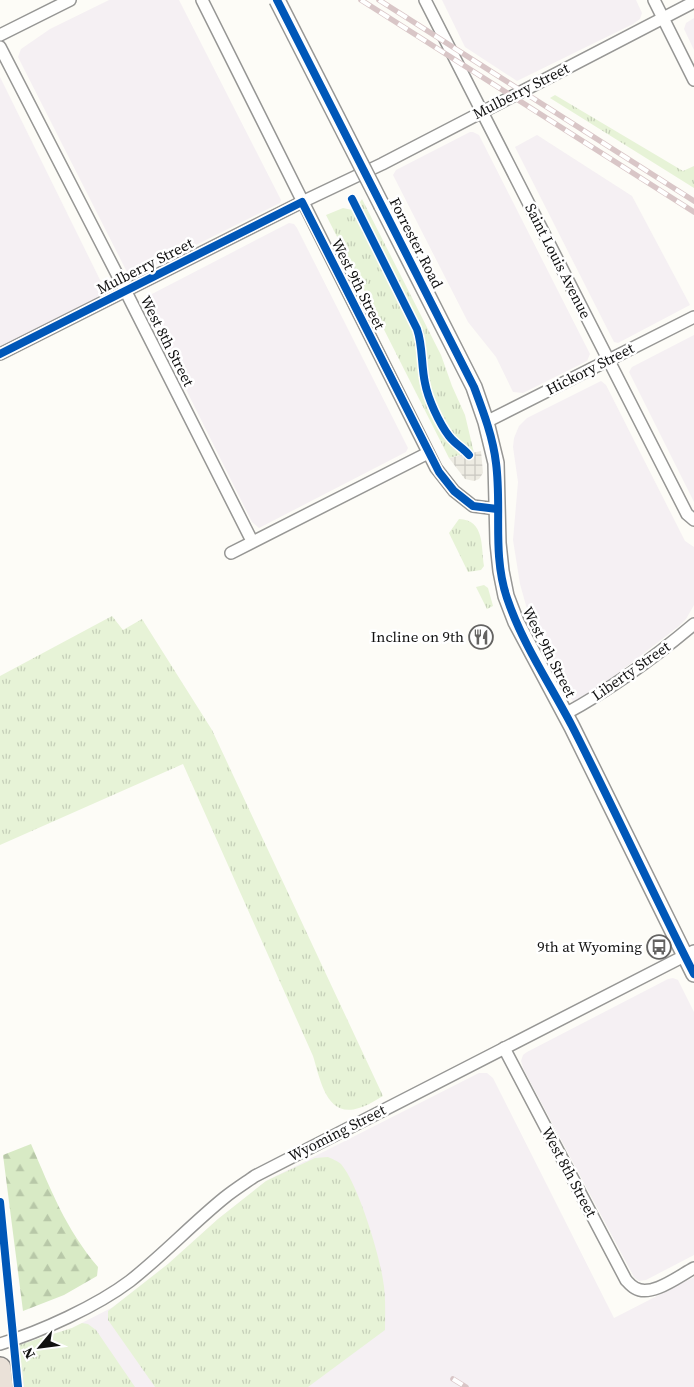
<svg xmlns="http://www.w3.org/2000/svg" width="694" height="1387" font-family="'Source Serif 4',serif">
<style>
.industrial{fill:#f5f0f3}
.grass{fill:url(#grass-tufts)}
.forest{fill:url(#forest-firs)}
.plaza{fill:url(#plaza-grid)}
.lines{fill:none;stroke-linecap:round;stroke-linejoin:round}
.minor-casing{stroke:#979795;stroke-width:14}
.tertiary-casing{stroke:#979795;stroke-width:18}
.motorway-casing{stroke:#858482;stroke-width:24}
.minor{stroke:#fffffe;stroke-width:11}
.tertiary{stroke:#fffffe;stroke-width:15}
.motorway{stroke:#eae1d8;stroke-width:21}
.rail-casing{stroke:#d9c6c7;stroke-width:5.5}
.rail{stroke:#fff;stroke-width:4;stroke-dasharray:11;stroke-linecap:butt}
.tertiary-bridge-casing{stroke:#979795;stroke-width:18;stroke-linecap:butt}
.tertiary-bridge{stroke:#fffffe;stroke-width:15}
.cycleway-casing{stroke:#fff;stroke-width:11}
.cycleway{stroke:#0057b8;stroke-width:8}
.labels{text-anchor:middle;stroke-width:5;stroke-linejoin:round;paint-order:stroke}
.street-label{font-size:15px;fill:#111;stroke:#fff}
.poi-label{font-size:15px;fill:#111;stroke:#fff;text-anchor:end}
</style>
<defs>
<pattern id="grass-tufts" width="24" height="20" patternUnits="userSpaceOnUse" patternTransform="scale(1.25)"><rect width="24" height="20" fill="#e7f3d7"/><path d="M3 7l-1-3M5 7V3M7 7l1-3M15 17l-1-3M17 17v-4M19 17l1-3" fill="none" stroke="#c5cfb8"/></pattern>
<pattern id="forest-firs" width="22" height="20" patternUnits="userSpaceOnUse" patternTransform="scale(1.25)"><rect width="22" height="20" fill="#d8eac5"/><path d="M5 1l3.5 6h-7zM16 11l3.5 6h-7z" fill="#b8c8a8"/></pattern>
<pattern id="plaza-grid" width="8" height="8" patternUnits="userSpaceOnUse" patternTransform="scale(1.25)"><rect width="8" height="8" fill="#edebe2"/><path d="M0 4h8M4 0v8" fill="none" stroke="#cac8c1"/></pattern>
</defs>
<rect width="100%" height="100%" fill="#fdfcf7"/>
<g class="industrial">
<path d="M109,0h70l102,200 -1,3 -150,75 -112,-221 3,-8 29,-20z"/>
<path d="M442,0h194l6,13 -2,6 -7,5 -116,57 -52,-34z"/>
<path d="M694,18v32l-10,-21 2,-6z"/>
<path d="M0,77l105,213 -4,6 -101,52z"/>
<path d="M470,132h3l6,3 111,219 -3,7 -64,32 -10,-1 -17,-35 -28,-35 -75,-147 3,-5z"/>
<path d="M537,135l95,61 58,109 -72,38 -4,-1 -99,-195z"/>
<path d="M289,223l5,1 3,4 111,220 -2,4 -147,76 -7,-6 -109,-219 5,-7z"/>
<path d="M694,335v167l-65,-130 3,-5z"/>
<path d="M601,381l5,4 79,156 9,6v58l-8,14 -7,7 -84,65 -22,11 -46,-93 -7,-25 -7,-44 5,-58 -5,-35 1,-9 5,-12 8,-8z"/>
<path d="M673,978l5,2 16,32v243l-48,25 -7,1 -5,-4 -110,-207 -3,-9 2,-6 4,-3 141,-73z"/>
<path d="M479,1073h8l6,5 121,240 80,-41v110h-672l-5,-41 55,-18 41,-21 55,-43 50,-45 48,-38z"/>
</g>
<g class="grass">
<path d="M555,95l128,76 11,-5v22l-144,-90z"/>
<path d="M362,199l79,156 11,31 13,29 9,38c-4,-4 -13,-8 -18,-14 -11,-12 -26,-43 -29,-59 -2,-18 -1,-34 -7,-51l-59,-119 -1,-8z"/>
<path d="M343,208l9,2 3,3 55,108c8,19 8,37 11,57 3,26 19,57 40,73l-1,4 -11,3 -123,-243z"/>
<path d="M459,519c26,1 22,28 25,47l-3,4 -13,2 -19,-39z"/>
<path d="M484,585l4,3 5,18 -6,3 -11,-22z"/>
<path d="M112,616l11,14 19,-11 70,111 171,366c-7,4 -16,10 -24,12 -33,11 -39,-30 -46,-52l-130,-292 -183,81v-169z"/>
<path d="M328,1157c4,2 10,4 13,7 17,20 38,89 42,116 3,16 2,34 2,50l-77,57h-153l-47,-67v-9l60,-47 50,-45 48,-38 49,-23z"/>
<path d="M82,1323l6,1 8,6 39,57h-111l-5,-42 53,-17z"/>
</g>
<path class="forest" d="M31,1144c20,46 34,84 67,123l-1,9 -33,19 -41,16 -20,-156z"/>
<path class="plaza" d="M481,451l2,22 -4,6 -5,2 -9,-2 -16,-21z"/>
<g class="lines">
<g class="minor-casing">
<g id="minor">
<path d="M202,0l234,468 18,23 19,15 24,3"/>
<path d="M425,0l262,514 7,6"/>
<path d="M654,0l40,80"/>
<path d="M0,35l70,-35"/>
<path d="M0,47l121,235 131,259"/>
<path d="M0,354l302,-152 80,-38 312,-162"/>
<path d="M486,422l208,-105"/>
<path d="M231,553l197,-100"/>
<path d="M565,714c44,-24 90,-57 129,-90"/>
<path d="M504,1048l122,232c2,2 5,6 9,8 16,10 44,-12 59,-20"/>
<path d="M0,1344c40,-12 97,-38 130,-63 33,-26 62,-57 94,-83 10,-8 21,-15 31,-22l439,-225"/>
</g>
</g>
<g class="tertiary-casing">
<path id="tertiary" d="M382,206l92,181 12,35 10,41 2,80 3,28 5,25 10,26 56,105 122,247"/>
</g>
<g class="motorway-casing">
<path id="motorway" d="M0,1368l2,19"/>
</g>
<use href="#minor" class="minor"/>
<use href="#tertiary" class="tertiary"/>
<use href="#motorway" class="motorway"/>
<g class="rail-casing">
<g id="rail">
<path d="M361,0l333,212"/>
<path d="M379,0l315,201"/>
<path d="M453,1379l13,8"/>
</g>
</g>
<use href="#rail" class="rail"/>
<g class="tertiary-bridge-casing">
<path id="tertiary-bridge" d="M277,0l105,206"/>
</g>
<use href="#tertiary-bridge" class="tertiary-bridge"/>
<g class="cycleway-casing">
<g id="cycleway">
<path d="M277,0l197,387c9,24 19,50 22,76 6,45 -4,91 11,135 15,45 43,86 65,128 42,82 80,166 122,248"/>
<path d="M352,199l65,130c6,17 4,36 8,54 3,16 14,40 24,53 6,8 14,12 20,19"/>
<path d="M0,354l302,-152 137,270 15,19 19,15 24,3"/>
<path d="M0,1202l18,185"/>
</g>
</g>
<use href="#cycleway" class="cycleway"/>
</g>
<defs>
<g id="restaurant-ring" transform="scale(1.25)"><circle r="9.5" fill="#fff" stroke="#646362" stroke-width="1.5"/><path d="M-5-6h1v4h1v-4h1v4h1v-4h1v5L-1.5 .5V6h-2V.5L-5-1ZM5-6V6H3V1.5H1.5Q1.5-4 5-6Z" fill="#646362"/></g>
<g id="bus-ring" transform="scale(1.25)"><circle r="9.5" fill="#fff" stroke="#646362" stroke-width="1.5"/><path d="M-5-6H5V4H4V6H2V4H-2V6H-4V4H-5ZM-3.5-4V0h7V-4ZM-3.5 1.2v1.5H-2V1.2ZM2 1.2v1.5H3.5V1.2Z" fill="#646362"/></g>
</defs>
<g fill-rule="evenodd">
<use href="#restaurant-ring" x="481" y="637"/>
<use href="#bus-ring" x="659" y="947"/>
</g>
<g class="labels">
<g class="street-label">
<text transform="translate(521 91) rotate(-27)" y="5">Mulberry Street</text>
<text transform="translate(416 243) rotate(63)" y="5">Forrester Road</text>
<text transform="translate(558 261) rotate(63)" y="5">Saint Louis Avenue</text>
<text transform="translate(145 266) rotate(-27)" y="5">Mulberry Street</text>
<text transform="translate(358 284) rotate(63)" y="5">West 9th Street</text>
<text transform="translate(167 341) rotate(63)" y="5">West 8th Street</text>
<text transform="translate(590 369) rotate(-27)" y="5">Hickory Street</text>
<text transform="translate(549 652) rotate(63)" y="5">West 9th Street</text>
<text transform="translate(631 671) rotate(-35)" y="5">Liberty Street</text>
<text transform="translate(337 1133) rotate(-27)" y="5">Wyoming Street</text>
<text transform="translate(569 1172) rotate(62)" y="5">West 8th Street</text>
</g>
<g class="poi-label">
<text x="464" y="642">Incline on 9th</text>
<text x="642" y="952">9th at Wyoming</text>
</g>
</g>
<g transform="translate(40 1347) rotate(241)" stroke="#ffffff" stroke-width="4" paint-order="stroke">
<path d="M0-4L9 19L0 12L-9 19Z" fill="#111111"/>
<text y="-8" font-size="14" font-weight="bold" text-anchor="middle" fill="#111111">N</text>
</g>
</svg>
